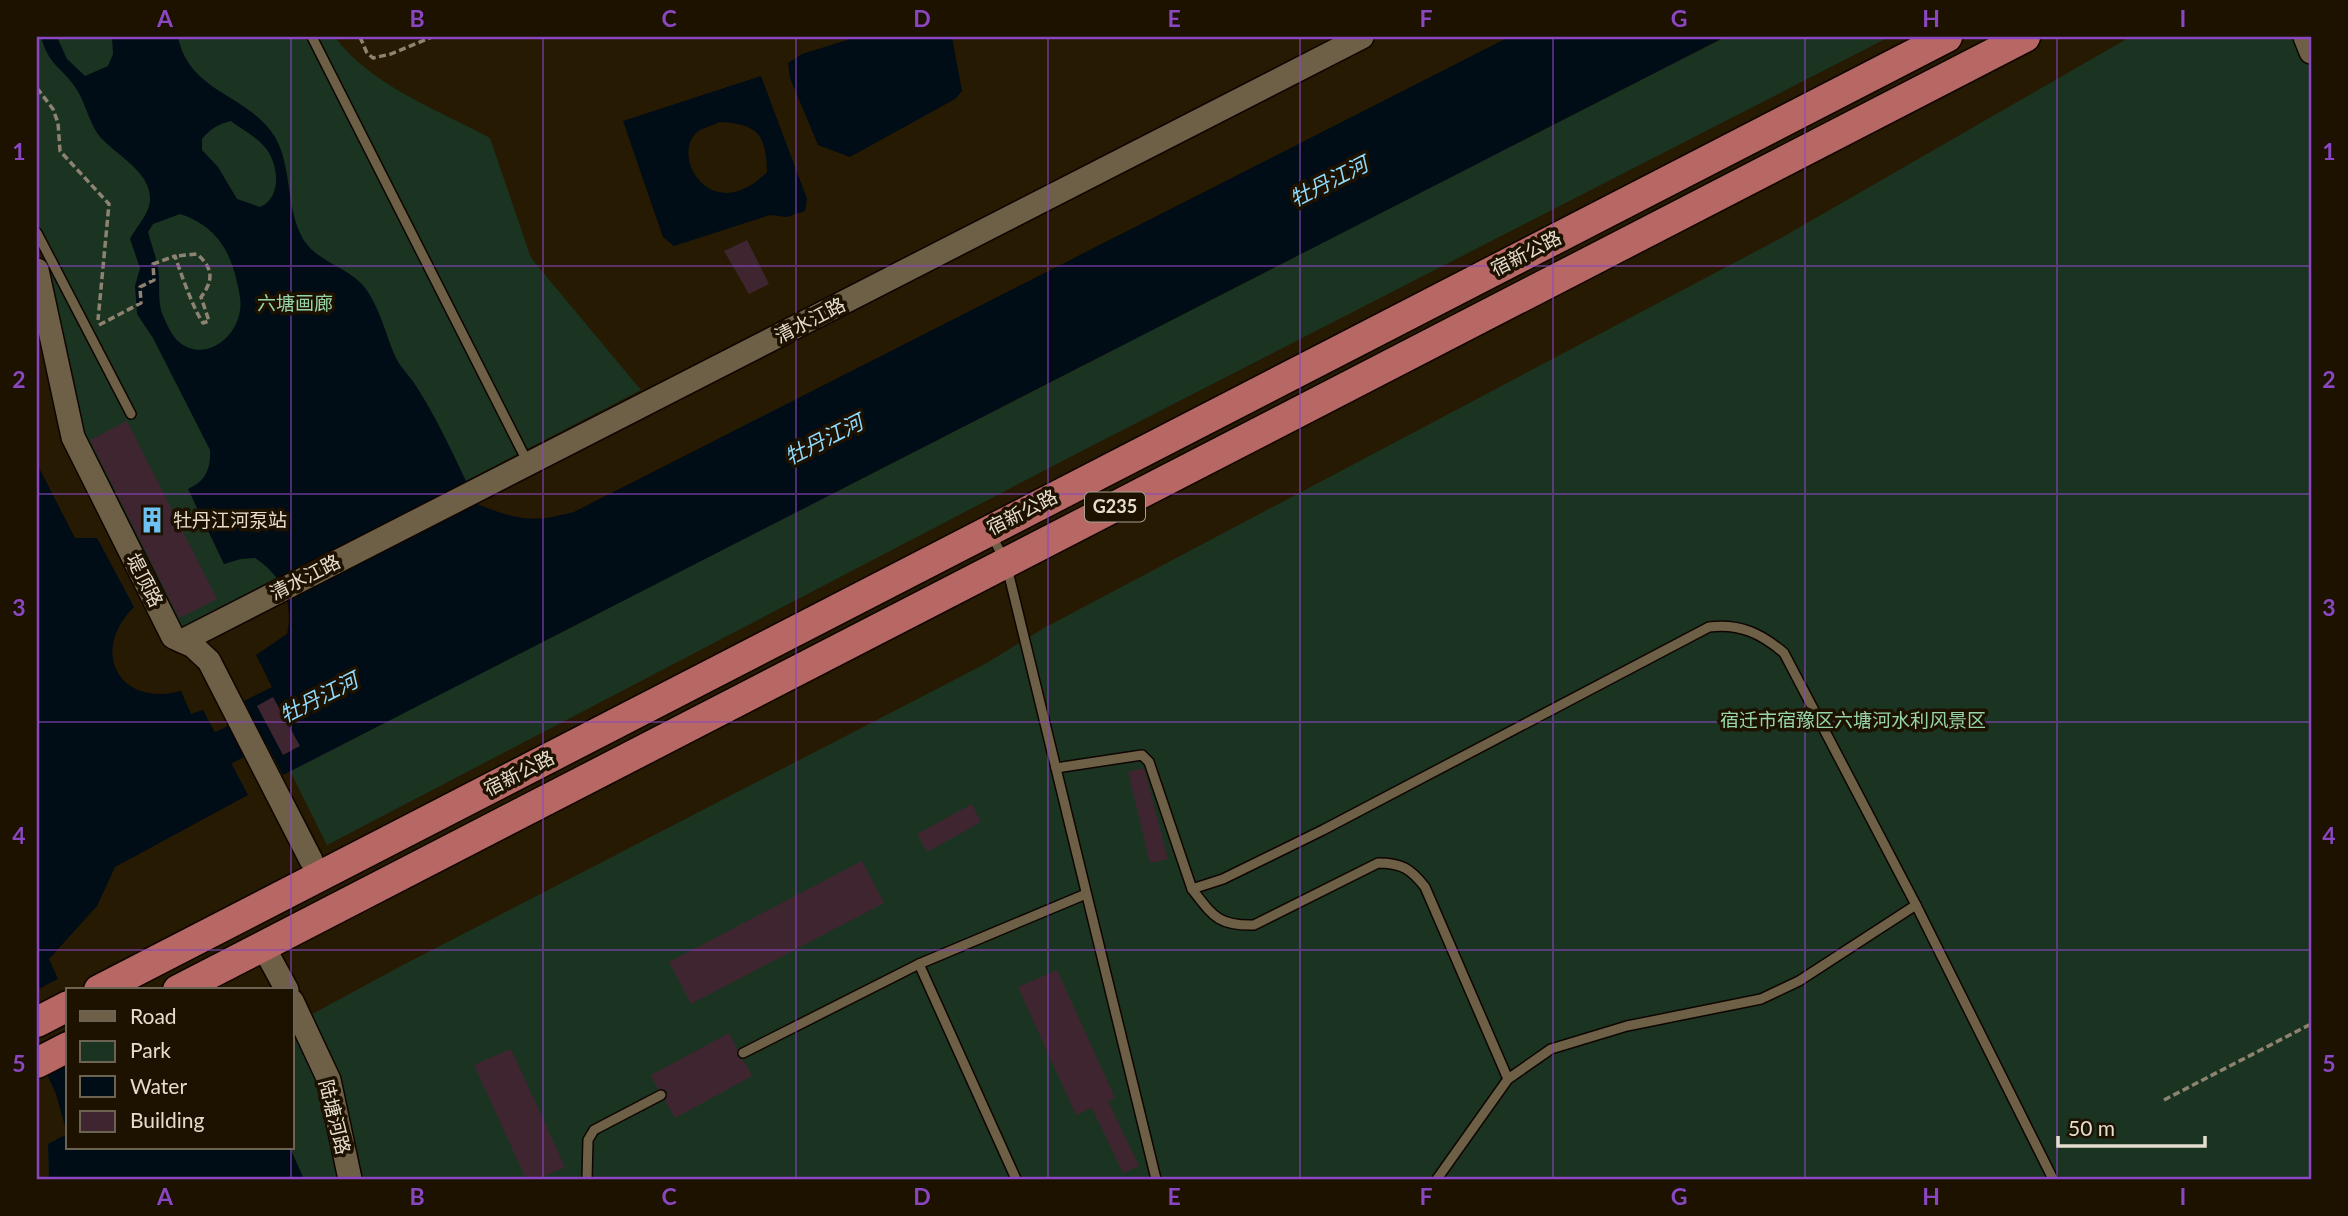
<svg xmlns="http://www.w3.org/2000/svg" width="2348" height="1216" font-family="Lato,'Noto Sans SC',sans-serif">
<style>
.green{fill:#1b3422}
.water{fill:#000c16;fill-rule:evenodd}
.pier{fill:#261a02}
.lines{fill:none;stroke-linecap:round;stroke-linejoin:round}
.river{stroke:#000c16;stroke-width:35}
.building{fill:#3f2530}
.service-casing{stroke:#0f0500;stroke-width:12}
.tertiary-casing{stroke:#0f0500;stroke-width:26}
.trunk-casing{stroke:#0f0500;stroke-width:33}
.path{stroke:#8d8370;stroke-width:3.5;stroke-dasharray:7 3.5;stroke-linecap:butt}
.service{stroke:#6e6046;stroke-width:9}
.tertiary{stroke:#6e6046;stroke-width:23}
.trunk{stroke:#b76864;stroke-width:30}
.grid{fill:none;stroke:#8b47c1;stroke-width:2;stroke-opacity:0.55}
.labels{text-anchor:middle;stroke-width:7;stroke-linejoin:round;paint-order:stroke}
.shield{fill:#1d1100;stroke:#a9a090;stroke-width:2}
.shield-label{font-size:18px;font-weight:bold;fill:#e5ddce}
.street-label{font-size:19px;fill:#e5ddce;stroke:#1d1100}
.park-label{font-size:19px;fill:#97d5a7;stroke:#1d1100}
.poi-label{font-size:19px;fill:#e5ddce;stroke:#1d1100;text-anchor:start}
.water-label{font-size:21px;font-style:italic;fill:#8fdbff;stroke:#1d1100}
.neatline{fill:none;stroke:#8b47c1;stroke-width:2.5}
.grid-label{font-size:23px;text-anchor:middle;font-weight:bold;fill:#8b47c1}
</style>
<rect width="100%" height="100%" fill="#261a02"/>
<g class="green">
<path d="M37,37h298c35,48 103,73 155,101l41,120 110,132 -461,239 -99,-197 -44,-212z"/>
<path d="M1725,37h164l-817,419 -745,389 -37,-74z"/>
<path d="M2130,37h181v1142h-2262l-1,-35 20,-10v14h224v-123l109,-59 584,-302 59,-36 737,-390z"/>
</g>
<g class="water">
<path d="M41,37h16l10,22 18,17 23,-10 5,-12 -1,-17h66c11,56 72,58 97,100 17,30 11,68 26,98 14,29 51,31 67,57 13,20 18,43 27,64 5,11 15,20 21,30 24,37 42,79 61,118 40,16 56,19 97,8l935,-475h216l-1442,738 -39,-74 28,-14 -16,-32 31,-21c7,-31 -5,-59 -32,-76l-14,1 -17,5 -36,-75c18,-8 23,-21 22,-39l-57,-112 -16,-24 -2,-28 5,-18 -10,-29c5,-10 16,-22 19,-33 8,-30 -31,-50 -48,-68 -11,-12 -15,-34 -24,-48 -13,-22 -28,-23 -36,-53zM231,121c10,8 23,14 32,24 16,16 20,53 -3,62l-23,-8 -19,-32 -16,-17v-11c8,-10 16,-15 29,-18zM180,214c33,11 48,32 56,64 2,10 6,22 4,32 -3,28 -36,53 -61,32 -6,-5 -11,-15 -14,-22 -9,-17 -4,-34 -7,-52 -2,-12 -7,-24 -10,-36l5,-8z"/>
<path d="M857,37h95l10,54 -7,8 -105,58 -32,-12 -28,-67 -2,-15 14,-9z"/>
<path d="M761,76l46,123 -2,12 -18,6 -17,-2 -96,31 -11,-9 -40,-116zM720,122c38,2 46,12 47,50 -58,58 -100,-21 -67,-42 6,-3 14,-5 20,-8z"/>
<path d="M37,464l38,74h22l37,69c-45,44 -15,101 47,84l10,23 12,-4 45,85 -133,72 -18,39 -48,53 19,42v147h222l14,31h-255l-1,-35 19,-10 -11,-40 -19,-42z"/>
</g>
<path class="pier" d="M61,977l7,16v64l-31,4v-71z"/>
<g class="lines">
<path class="river" d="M182,769l96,-49"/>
</g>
<g class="building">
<path d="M747,240l22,44 -20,10 -25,-43z"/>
<path d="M127,421l90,178 -38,19 -89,-178z"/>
<path d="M273,697l27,49 -17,9 -26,-49z"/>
<path d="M1144,768l24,91 -18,4 -22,-91z"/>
<path d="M972,804l9,18 -54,30 -10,-18z"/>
<path d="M862,861l22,42 -193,101 -22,-42z"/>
<path d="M1057,970l58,128 -7,3 31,65 -16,7 -31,-65 -16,7 -58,-128z"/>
<path d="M729,1033l8,16v8l6,3 9,16 -77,42 -10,-17 2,-10 -9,-2 -7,-14z"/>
<path d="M511,1049l54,118 -27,12h-12l-52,-114z"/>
</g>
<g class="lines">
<g class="service-casing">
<g id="service">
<path d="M312,37l216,426"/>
<path d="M37,233l94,181"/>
<path d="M991,534l15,29 150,616"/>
<path d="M1056,768l86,-13 7,7 43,127 31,-10 100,-49 386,-203c31,-4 53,7 75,26l132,252 137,274"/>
<path d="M1192,889c21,27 26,37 62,36l124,-62c24,0 33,6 47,24l83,192"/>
<path d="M743,1053l176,-89"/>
<path d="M587,1179l1,-39 6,-10 67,-35"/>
<path d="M1016,1179l-97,-215 167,-70"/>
<path d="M1437,1179l71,-100 43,-30 76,-23 134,-27 38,-18 117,-76"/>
</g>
</g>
<g class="tertiary-casing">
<g id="tertiary">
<path d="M2305,37l6,15"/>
<path d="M37,270l36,167 100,200 20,9 16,15 102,199"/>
<path d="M182,641l1180,-604"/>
<path d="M263,946l24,44"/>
<path d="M292,1001l37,79 21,99"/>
</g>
</g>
<g class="trunk-casing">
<g id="trunk">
<path d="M99,990l1848,-953"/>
<path d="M178,990l1847,-953"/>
<path d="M37,1022l31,-16"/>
<path d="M37,1063l31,-16"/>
</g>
</g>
<g class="path">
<path d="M360,37l7,16 6,5 18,-4 41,-17"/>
<path d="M37,88l16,21 5,14 2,28 49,53 -11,116"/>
<path d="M99,325l42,-22 -1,-16 14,-7 -1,-16 22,-8c6,18 18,52 28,67l6,-2 -8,-24c13,-17 12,-29 -4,-43l-22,2"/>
<path d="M2164,1100l147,-76"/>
</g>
<use href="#service" class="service"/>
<use href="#tertiary" class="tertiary"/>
<use href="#trunk" class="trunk"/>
</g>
<path class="grid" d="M291,37v953M543,37v1142M796,37v1142M1048,37v1142M1300,37v1142M1553,37v1142M1805,37v1142M2057,37v1142M37,266h2274M37,494h2274M37,722h2274M37,950h2274M291,1148v31"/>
<defs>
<g id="building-bare" transform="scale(2.1)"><path d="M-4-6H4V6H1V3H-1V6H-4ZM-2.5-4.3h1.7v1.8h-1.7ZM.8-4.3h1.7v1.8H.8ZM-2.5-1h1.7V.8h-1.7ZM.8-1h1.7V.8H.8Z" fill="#6dc2f3" stroke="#1d1100" stroke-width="2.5" paint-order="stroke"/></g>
</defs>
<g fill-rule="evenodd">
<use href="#building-bare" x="152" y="520"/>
</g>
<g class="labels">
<rect class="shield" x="1085" y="492.5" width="60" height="29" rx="5"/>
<g class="shield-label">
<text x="1115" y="513">G235</text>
</g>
<g class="street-label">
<text transform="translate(1526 253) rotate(-27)" y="7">宿新公路</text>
<text transform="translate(810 320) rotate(-27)" y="7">清水江路</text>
<text transform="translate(1022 512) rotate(-27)" y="7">宿新公路</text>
<text transform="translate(305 577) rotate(-27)" y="7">清水江路</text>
<text transform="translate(145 580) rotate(63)" y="7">堤顶路</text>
<text transform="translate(519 773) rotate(-27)" y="7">宿新公路</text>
<text transform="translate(335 1117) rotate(76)" y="7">陆塘河路</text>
</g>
<g class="park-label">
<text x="295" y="310">六塘画廊</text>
<text x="1853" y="727">宿迁市宿豫区六塘河水利风景区</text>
</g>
<g class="poi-label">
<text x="173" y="527">牡丹江河泵站</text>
</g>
<g class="water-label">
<text transform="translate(1329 182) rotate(-27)" y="7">牡丹江河</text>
<text transform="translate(824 440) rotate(-27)" y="7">牡丹江河</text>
<text transform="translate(319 698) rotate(-27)" y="7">牡丹江河</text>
</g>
</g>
<rect width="2348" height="1216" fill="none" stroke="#1d1100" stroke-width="77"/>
<rect x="66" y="988" width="228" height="161" fill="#1d1100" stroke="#6d6352" stroke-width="2"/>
<rect x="80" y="1011" width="35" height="10" fill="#6e6046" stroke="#6d6352" stroke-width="2"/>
<text x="130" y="1024" font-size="21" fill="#e5ddce">Road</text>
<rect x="80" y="1041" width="35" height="21" fill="#1b3422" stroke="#6d6352" stroke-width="2"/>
<text x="130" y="1058" font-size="21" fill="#e5ddce">Park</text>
<rect x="80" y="1076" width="35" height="21" fill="#000c16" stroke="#6d6352" stroke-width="2"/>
<text x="130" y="1094" font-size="21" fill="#e5ddce">Water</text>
<rect x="80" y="1111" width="35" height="21" fill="#3f2530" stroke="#6d6352" stroke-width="2"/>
<text x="130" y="1128" font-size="21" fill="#e5ddce">Building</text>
<path d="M2058 1136v10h147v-10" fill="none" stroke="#e5ddce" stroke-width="3.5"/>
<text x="2068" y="1136" font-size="21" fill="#e5ddce" stroke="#1d1100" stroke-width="5" paint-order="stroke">50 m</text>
<rect x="38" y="38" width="2272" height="1140" class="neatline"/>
<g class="grid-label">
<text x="165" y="27">A</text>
<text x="417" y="27">B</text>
<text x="669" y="27">C</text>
<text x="922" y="27">D</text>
<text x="1174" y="27">E</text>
<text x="1426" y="27">F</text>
<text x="1679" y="27">G</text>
<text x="1931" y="27">H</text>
<text x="2183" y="27">I</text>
<text x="19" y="160">1</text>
<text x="2329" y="160">1</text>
<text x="19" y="388">2</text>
<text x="2329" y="388">2</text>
<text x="19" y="616">3</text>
<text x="2329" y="616">3</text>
<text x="19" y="844">4</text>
<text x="2329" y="844">4</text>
<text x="19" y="1072">5</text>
<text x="2329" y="1072">5</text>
<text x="165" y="1205">A</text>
<text x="417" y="1205">B</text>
<text x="669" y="1205">C</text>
<text x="922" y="1205">D</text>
<text x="1174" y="1205">E</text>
<text x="1426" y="1205">F</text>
<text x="1679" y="1205">G</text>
<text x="1931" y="1205">H</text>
<text x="2183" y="1205">I</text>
</g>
</svg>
